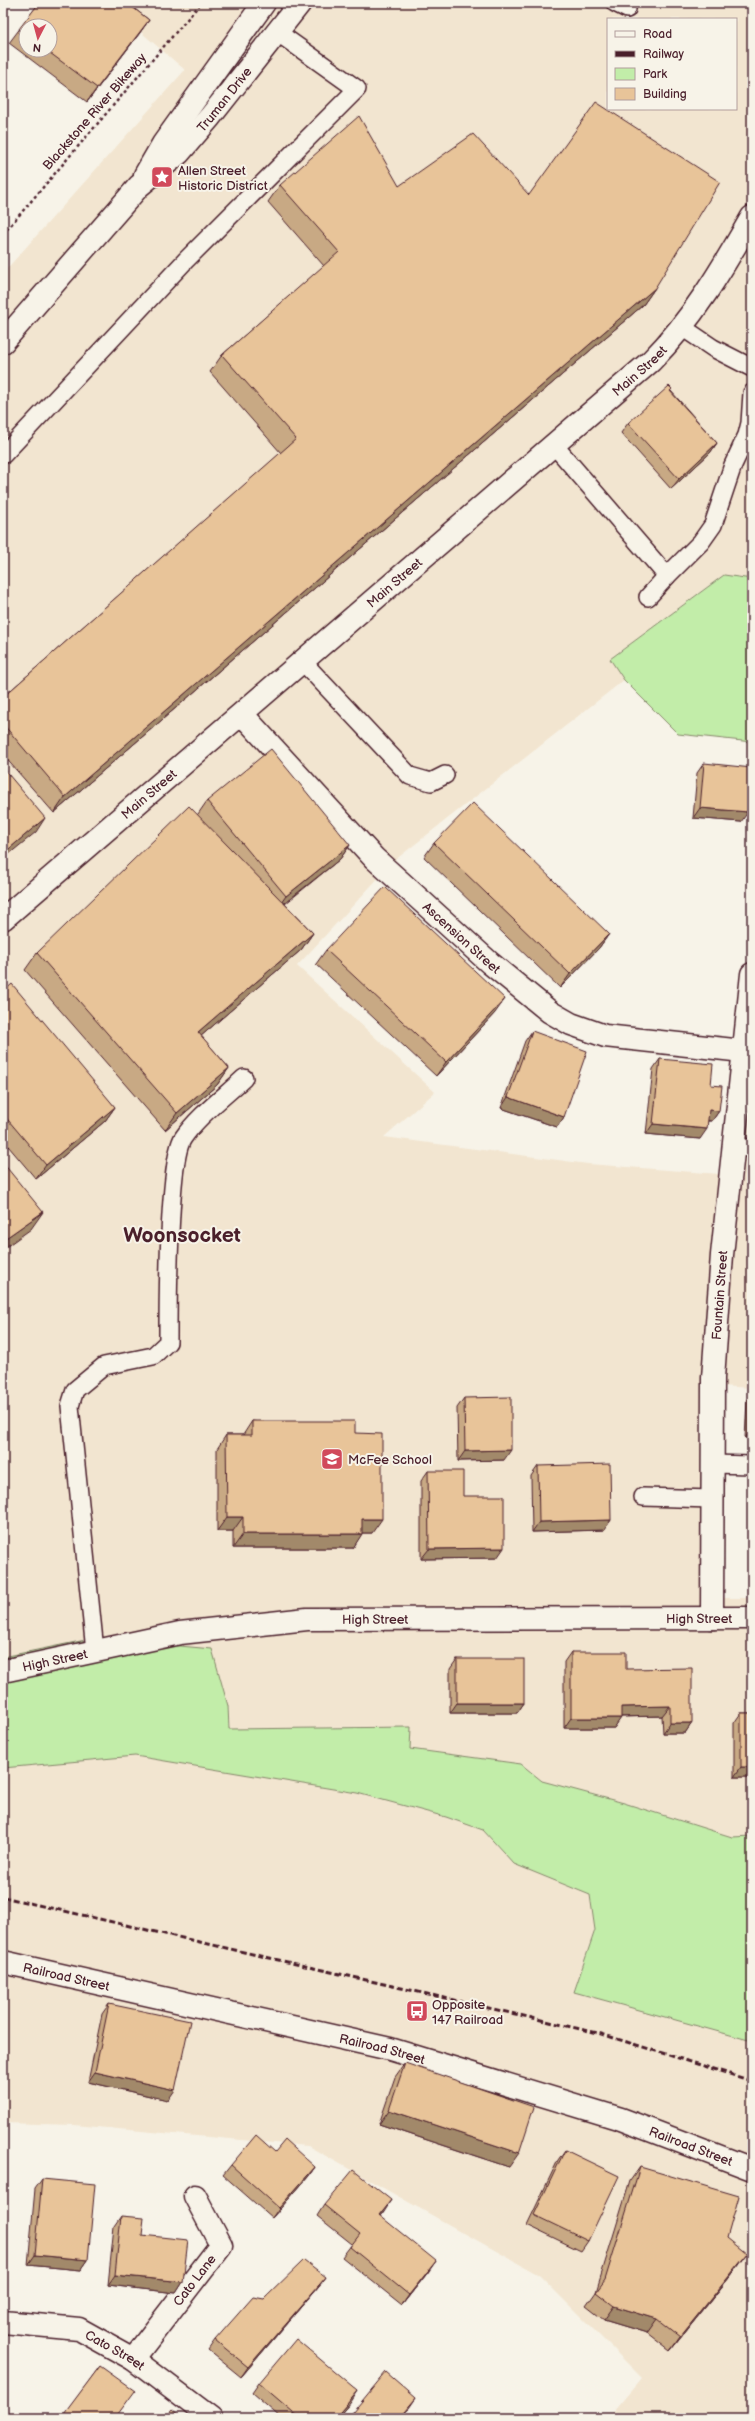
<svg xmlns="http://www.w3.org/2000/svg" width="755" height="2421" font-family="'Balsamiq Sans',sans-serif">
<style>
.built{fill:#f2e5d0;fill-rule:evenodd}
.green{fill:#c2eda9;stroke:#86866a}
.lines{fill:none;stroke-linecap:round;stroke-linejoin:round}
.lane-casing{stroke:#4a1f2b;stroke-width:20}
.street-casing{stroke:#4a1f2b;stroke-width:25}
.secondary-casing{stroke:#4a1f2b;stroke-width:25}
.path{stroke:#4a1f2b;stroke-width:2.5;stroke-dasharray:3 3;stroke-linecap:butt}
.lane{stroke:#f7f3e8;stroke-width:17}
.street{stroke:#f7f3e8;stroke-width:22}
.secondary{stroke:#f7f3e8;stroke-width:22}
.rail{stroke:#4a1f2b;stroke-width:3;stroke-dasharray:6 3;stroke-linecap:butt}
.wall{fill:#c8a984;stroke:#4a1f2b;fill-rule:evenodd}
.shaded-wall{fill:#a2896b;stroke:#4a1f2b}
.building{fill:#e8c499;stroke:#4a1f2b}
.labels{text-anchor:middle;stroke-width:4;stroke-linejoin:round;paint-order:stroke}
.street-label{font-size:13px;fill:#4a1f2b;stroke:#f7f3e8}
.poi-label{font-size:13px;fill:#4a1f2b;stroke:#f7f3e8;text-anchor:start}
.town-label{font-size:21px;font-weight:bold;fill:#4a1f2b;stroke:#f7f3e8}
</style>
<rect width="100%" height="100%" fill="#f7f3e8"/>
<filter id="ink" filterUnits="userSpaceOnUse"><feTurbulence type="fractalNoise" baseFrequency=".025" numOctaves="2"/><feDisplacementMap in="SourceGraphic" scale="8" xChannelSelector="R" yChannelSelector="G"/><feConvolveMatrix kernelMatrix="1 2 1 2 8 2 1 2 1" color-interpolation-filters="sRGB"/></filter>
<g filter="url(#ink)">
<g class="built">
<path d="M107,3h645v576l-28,-4 -114,84 14,21 -229,180 -98,106 138,126 -51,45 204,27 145,11 19,-217v430l-33,-2 1,212h32v238l-20,1 -108,-34 -82,-22 -21,-17 -112,-15 2,-22 -182,2 -1,-23 -133,-68 -92,19v-1384l182,-203zM608,19h128v90h-128z"/>
<path d="M135,1756l222,37 89,24 37,13 31,34 76,31 5,35 -21,62 178,49v377h-144l34,-40 -103,-103 -231,-129 -234,-21 -71,-2v-355z"/>
</g>
<g class="green">
<path d="M724,575l28,4v163l-74,-8 -54,-54 -14,-21z"/>
<path d="M95,1638l117,11 16,57 1,23 182,-2 -1,22 111,15 21,17 82,22 108,34 20,-1v205l-178,-49 21,-62 -5,-35 -76,-31 -31,-34 -37,-13 -89,-24 -222,-37 -132,12v-111z"/>
</g>
<g class="lines">
<g class="lane-casing">
<g id="lane">
<path d="M615,3l12,6"/>
<path d="M682,327l31,21 39,20"/>
<path d="M554,445l113,131 34,-34 12,-17 20,-60 14,-30 3,-12 2,-30"/>
<path d="M3,455l183,-195 171,-171 -80,-57"/>
<path d="M648,597l19,-21"/>
<path d="M303,662l107,114 21,6 14,-7"/>
<path d="M734,1147l18,1"/>
<path d="M712,1464l40,1"/>
<path d="M643,1497l69,2"/>
<path d="M95,1651l-25,-245 5,-16 29,-24 49,-10 15,-14c0,-33 0,-182 15,-204 15,-22 41,-41 61,-60"/>
</g>
</g>
<g class="street-casing">
<g id="street">
<path id="s1" d="M242,714l132,144 116,105 60,49 21,12 34,12 138,15"/>
<path id="s2" d="M712,1618l1,-240 9,-123 30,-281"/>
<path id="s3" d="M3,2322l76,7 54,30 78,59"/>
<path id="s4" d="M133,2359l88,-114 -26,-49"/>
</g>
</g>
<g class="secondary-casing">
<g id="secondary">
<path d="M145,175l18,-31 101,-141"/>
<path id="s5" d="M3,342l136,-156 40,-33 31,-36 90,-114"/>
<path id="s6" d="M3,919l648,-558c42,-42 71,-92 101,-144"/>
<path id="s7" d="M3,1671l177,-38 127,-14 445,-1"/>
<path id="s8" d="M3,1962l387,87 231,70 131,50"/>
</g>
</g>
<path class="path" d="M3,234l198,-231"/>
<use href="#lane" class="lane"/>
<use href="#street" class="street"/>
<use href="#secondary" class="secondary"/>
<path class="rail" d="M3,1897l595,136 154,48"/>
</g>
<g class="wall">
<path d="M39,3h88l22,17 -10,14 -52,68 -78,-59zM26,26h24v24h-24z"/>
<path d="M280,185l119,1 130,9 126,93 -12,17 -589,508 -51,-58v-58l278,-244 -71,-81 12,-17 102,-89 -56,-64z"/>
<path d="M671,391l46,52 -7,10 -39,36 -50,-56 7,-10z"/>
<path d="M704,763l37,59 -48,-4 4,-45z"/>
<path d="M207,801l143,44 -10,14 -55,45 28,29 -12,17 -100,86 28,32 -12,17 -52,45 -140,-160 12,-17 161,-139z"/>
<path d="M434,843l175,91 -10,14 -39,40 -136,-131z"/>
<path d="M326,950l169,63 -59,63 -120,-112z"/>
<path d="M3,992l112,115 -10,14 -69,58 -33,-39z"/>
<path d="M532,1031l32,86 -7,10 -56,-19 24,-67z"/>
<path d="M660,1059l51,26 8,26 -7,10h-4l-8,18 -54,-5 7,-65z"/>
<path d="M752,1392v46h-7l2,-38z"/>
<path d="M464,1398l40,62 -46,1 -1,-53z"/>
<path d="M252,1421l103,12 17,100h-10l-9,15h-120v-17h-16v-82l9,-14h17z"/>
<path d="M538,1466l73,54 -7,10 -72,2 -1,-56z"/>
<path d="M428,1471l35,25 34,62 -76,1v-78z"/>
<path d="M571,1652l55,17 66,54 -7,10h-22l-1,-17 -41,1 -7,11h-50v-66z"/>
<path d="M457,1659l67,44 -7,10h-67v-44z"/>
<path d="M741,1713h11v64h-18v-54z"/>
<path d="M109,2004l59,96 -80,-18 14,-68z"/>
<path d="M405,2063l104,104 -130,-43 16,-47z"/>
<path d="M565,2150l23,91 -7,10 -54,-26 31,-65z"/>
<path d="M275,2152l40,15 -7,10 -36,41 -49,-43 8,-10z"/>
<path d="M640,2167l87,71 10,30 -67,83 -23,-18 -43,-13 -18,-14 10,-14 34,-111z"/>
<path d="M42,2179l46,81 -7,10 -53,-5 7,-76z"/>
<path d="M324,2205l60,6 -4,5 49,55 -27,34 -60,-48 10,-13 -35,-28z"/>
<path d="M121,2216l21,19 41,47 -7,11 -68,-8 6,-59z"/>
<path d="M326,2277l-8,10 -77,90 -33,-27 7,-10 49,-41z"/>
<path d="M100,2366l15,52h-53z"/>
<path d="M259,2383l92,19 -14,16h-56l-29,-25z"/>
</g>
<g class="shaded-wall">
<path d="M149,20l-10,14 -52,68 10,-14z"/>
<path d="M655,288l-12,17 -589,508 11,-16z"/>
<path d="M717,443l-7,10 -39,36 8,-10z"/>
<path d="M700,808l48,4 -7,10 -48,-4z"/>
<path d="M45,818l-9,14 -33,27v-5z"/>
<path d="M350,845l-10,14 -64,51 10,-14z"/>
<path d="M313,933l-12,17 -115,99 12,-17z"/>
<path d="M609,934l-10,14 -39,40 10,-14z"/>
<path d="M505,999l-10,14 -59,63 10,-14z"/>
<path d="M229,1068l-12,17 -52,45 12,-17z"/>
<path d="M508,1097l56,20 -7,10 -56,-19z"/>
<path d="M115,1107l-10,14 -69,58 10,-14z"/>
<path d="M709,1110l10,1 -7,10 -10,-1z"/>
<path d="M653,1124l54,5 -7,10 -54,-5z"/>
<path d="M43,1212l-12,17 -28,20v-9z"/>
<path d="M752,1428v10h-7z"/>
<path d="M511,1450l-7,10 -46,1 7,-10z"/>
<path d="M227,1517h16l-10,14h-16z"/>
<path d="M362,1519h20l-10,14h-20z"/>
<path d="M611,1520l-7,10 -72,2 7,-10z"/>
<path d="M243,1534h119l-9,14h-120z"/>
<path d="M504,1548l-7,10 -76,1 8,-10z"/>
<path d="M457,1703h67l-7,10h-67z"/>
<path d="M670,1706l-8,10 -48,1 7,-10z"/>
<path d="M571,1718h50l-7,10h-50z"/>
<path d="M670,1723h22l-7,10h-22z"/>
<path d="M741,1767h11v10h-18z"/>
<path d="M95,2072l80,18 -7,10 -80,-18z"/>
<path d="M389,2110l130,43 -10,14 -130,-43z"/>
<path d="M315,2167l-7,10 -36,41 7,-10z"/>
<path d="M391,2200l-7,11 -12,14 7,-10z"/>
<path d="M747,2254l-10,14 -67,83 10,-14z"/>
<path d="M35,2255l53,5 -7,10 -53,-5z"/>
<path d="M436,2261l-7,10 -27,34 7,-10z"/>
<path d="M115,2275l68,7 -7,11 -68,-8z"/>
<path d="M326,2277l-8,10 -77,90 7,-10z"/>
<path d="M614,2306l43,13 -10,14 -43,-13z"/>
<path d="M358,2391l-7,11 -14,16h-2z"/>
<path d="M416,2398l-7,10 -9,10h-1z"/>
</g>
<g class="building">
<path d="M39,3h88l22,17 -52,68 -51,-38h4v-24h-24v9l-7,-6z"/>
<path d="M596,102l124,80 -65,106 -590,509 -62,-73v-27l293,-258 -74,-84 117,-103 -59,-67 79,-69 40,70 74,-52 56,61z"/>
<path d="M669,386l3,3 -2,2 47,52 -38,36 -51,-56z"/>
<path d="M271,749l79,96 -64,51 -79,-95z"/>
<path d="M704,763l48,5 -4,44 -48,-4z"/>
<path d="M3,768l42,50 -42,36z"/>
<path d="M473,803l136,131 -39,40 -136,-131z"/>
<path d="M189,806l124,127 -115,99 31,36 -52,45 -140,-160z"/>
<path d="M385,887l120,112 -59,63 -120,-112z"/>
<path d="M12,984l103,123 -69,58 -43,-51v-122z"/>
<path d="M532,1031l55,20 -23,66 -56,-20z"/>
<path d="M660,1059l53,5 -2,21 11,1 -3,25 -10,-1 -2,19 -54,-5z"/>
<path d="M3,1163l40,49 -40,28z"/>
<path d="M511,1397v53l-46,1 -1,-53z"/>
<path d="M252,1421h103v12l27,1v85h-20v15h-119v-17h-16l-1,-82h26z"/>
<path d="M610,1464l1,56 -72,2 -1,-56z"/>
<path d="M428,1471h35v25h41v52l-75,1z"/>
<path d="M571,1652h55v17l66,-1v55h-22v-17l-49,1v11h-50z"/>
<rect x="457" y="1659" width="67" height="44"/>
<rect x="741" y="1713" width="11" height="54"/>
<path d="M109,2004l81,17 -15,69 -80,-18z"/>
<path d="M405,2063l129,44 -15,46 -130,-43z"/>
<path d="M256,2135l19,17 10,-12 30,27 -36,41 -48,-43z"/>
<path d="M565,2150l54,26 -31,65 -54,-26z"/>
<path d="M640,2167l99,29 -12,42 20,16 -67,83 -23,-18 -43,-13 -18,-14 9,-12z"/>
<path d="M353,2170l38,30 -12,15 57,46 -27,34 -59,-48 10,-13 -36,-29z"/>
<path d="M42,2179l53,5 -7,76 -53,-5z"/>
<path d="M121,2216l23,2 -2,17 46,5 -5,42 -68,-7z"/>
<path d="M304,2260l22,17 -78,90 -33,-27 38,-43 11,2z"/>
<path d="M296,2339l62,52 -23,27h-35l-41,-35z"/>
<path d="M100,2366l35,25 -20,27h-45l-6,-4z"/>
<path d="M386,2372l30,26 -17,20h-51z"/>
<path d="M172,2410l9,8h-16z"/>
</g>
</g>
<defs>
<g id="sight-square" transform="scale(1.15)"><rect x="-9" y="-9" width="18" height="18" rx="4" fill="#d1495b" stroke="#f7f3e8"/><path d="M0-6L1.8-2.2L6-1.7L2.9 1.2L3.7 5.4L0 3.3L-3.7 5.4L-2.9 1.2L-6-1.7L-1.8-2.2Z" fill="#fff"/></g>
<g id="school-square" transform="scale(1.15)"><rect x="-9" y="-9" width="18" height="18" rx="4" fill="#d1495b" stroke="#f7f3e8"/><path d="M0-5L7-2L0 1L-7-2ZM-4 1L0 2.5L4 1V4Q0 6-4 4Z" fill="#fff"/></g>
<g id="bus-square" transform="scale(1.15)"><rect x="-9" y="-9" width="18" height="18" rx="4" fill="#d1495b" stroke="#f7f3e8"/><path d="M-5-6H5V4H4V6H2V4H-2V6H-4V4H-5ZM-3.5-4V0h7V-4ZM-3.5 1.2v1.5H-2V1.2ZM2 1.2v1.5H3.5V1.2Z" fill="#fff"/></g>
</defs>
<g fill-rule="evenodd">
<use href="#sight-square" x="162" y="177"/>
<use href="#school-square" x="332" y="1459"/>
<use href="#bus-square" x="417" y="2011"/>
</g>
<g class="labels">
<g class="street-label">
<text dy="5" stroke="none"><textPath href="#s5" startOffset="329">Truman Drive</textPath></text>
<text transform="translate(94 111) rotate(-49)" y="5">Blackstone River Bikeway</text>
<text dy="5" stroke="none"><textPath href="#s6" startOffset="840">Main Street</textPath></text>
<text dy="5" stroke="none"><textPath href="#s6" startOffset="516">Main Street</textPath></text>
<text dy="5" stroke="none"><textPath href="#s6" startOffset="192">Main Street</textPath></text>
<text dy="5" stroke="none"><textPath href="#s1" startOffset="314">Ascension Street</textPath></text>
<text dy="5" stroke="none"><textPath href="#s2" startOffset="323">Fountain Street</textPath></text>
<text dy="5" stroke="none"><textPath href="#s7" startOffset="701">High Street</textPath></text>
<text dy="5" stroke="none"><textPath href="#s7" startOffset="377">High Street</textPath></text>
<text dy="5" stroke="none"><textPath href="#s7" startOffset="53">High Street</textPath></text>
<text dy="5" stroke="none"><textPath href="#s8" startOffset="65">Railroad Street</textPath></text>
<text dy="5" stroke="none"><textPath href="#s8" startOffset="389">Railroad Street</textPath></text>
<text dy="5" stroke="none"><textPath href="#s8" startOffset="713">Railroad Street</textPath></text>
<text dy="5" stroke="none"><textPath href="#s4" startOffset="100">Cato Lane</textPath></text>
<text dy="5" stroke="none"><textPath href="#s3" startOffset="118">Cato Street</textPath></text>
</g>
<g class="poi-label">
<text x="178" y="175">Allen Street<tspan x="178" dy="15">Historic District</tspan></text>
<text x="348" y="1464">McFee School</text>
<text x="432" y="2009">Opposite<tspan x="432" dy="15">147 Railroad</tspan></text>
</g>
<g class="town-label">
<text x="182" y="1242">Woonsocket</text>
</g>
</g>
<rect width="755" height="2421" fill="none" stroke="#f7f3e8" stroke-width="16"/>
<rect x="8" y="8" width="739" height="2405" fill="none" stroke="#4a1f2b" stroke-width="1.5" filter="url(#ink)"/>
<rect x="607" y="18" width="130" height="92" fill="#f7f3e8" stroke="#b29e9c"/>
<rect x="615" y="31" width="20" height="6" fill="#f7f3e8" stroke="#b29e9c"/>
<text x="643" y="38" font-size="12" fill="#4a1f2b">Road</text>
<rect x="615" y="51" width="20" height="6" fill="#4a1f2b" stroke="#b29e9c"/>
<text x="643" y="58" font-size="12" fill="#4a1f2b">Railway</text>
<rect x="615" y="68" width="20" height="12" fill="#c2eda9" stroke="#b29e9c"/>
<text x="643" y="78" font-size="12" fill="#4a1f2b">Park</text>
<rect x="615" y="88" width="20" height="12" fill="#e8c499" stroke="#b29e9c"/>
<text x="643" y="98" font-size="12" fill="#4a1f2b">Building</text>
<g transform="translate(38 38) rotate(186)"><circle r="19" fill="#f7f3e8" stroke="#b29e9c"/>
<path d="M0-3L7 15L0 10L-7 15Z" fill="#d1495b"/>
<text y="-6" font-size="11" font-weight="bold" text-anchor="middle" fill="#4a1f2b">N</text>
</g>
</svg>
